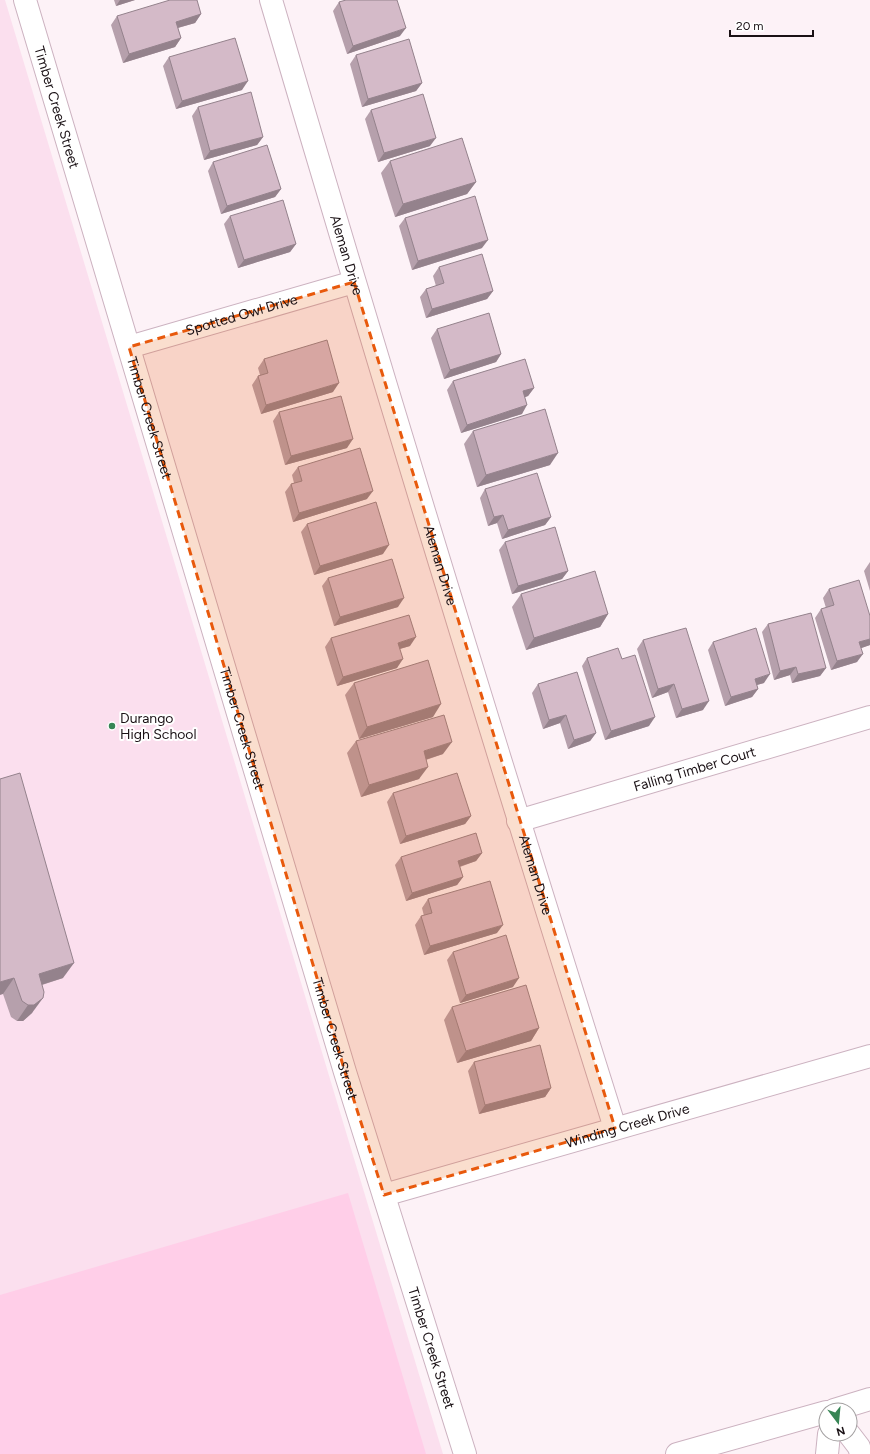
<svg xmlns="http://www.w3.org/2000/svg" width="870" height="1454" font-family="Figtree,sans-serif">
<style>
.built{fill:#fbdfee}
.green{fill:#ffcee8}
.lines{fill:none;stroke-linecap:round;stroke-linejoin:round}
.street-casing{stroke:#ccb2c0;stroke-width:24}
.street{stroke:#fff;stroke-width:22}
.wall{fill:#b6a0ac}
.shaded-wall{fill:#94828c}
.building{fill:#d4bac8;stroke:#94828c}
.marked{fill:#e8590c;fill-opacity:0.2;stroke:#e8590c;stroke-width:3;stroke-dasharray:8 5;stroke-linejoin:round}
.poi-dot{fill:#378555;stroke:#fff;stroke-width:1.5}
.labels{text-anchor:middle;stroke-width:4;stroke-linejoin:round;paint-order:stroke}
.street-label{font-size:14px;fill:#1a1115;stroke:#fff}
.poi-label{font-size:14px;fill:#1a1115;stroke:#fff;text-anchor:start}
</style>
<rect width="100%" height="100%" fill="#fdf2f7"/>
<path class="built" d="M0,0h5l438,1454h-443z"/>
<path class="green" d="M348,1193l78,261h-426v-159z"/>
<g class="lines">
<g class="street-casing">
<g id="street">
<path id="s1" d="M25,0l320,1072 120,382"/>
<path id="s2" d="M271,0c111,377 226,753 344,1128"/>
<path id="s3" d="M129,347l225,-65"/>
<path id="s4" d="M518,821l352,-104"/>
<path id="s5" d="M384,1195l486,-139"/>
<path d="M834,1410l36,-11"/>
<path d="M849,1434l10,13 2,7"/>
<path d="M677,1454l149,-42"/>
<path d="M827,1454l2,-20"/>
</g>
</g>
<use href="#street" class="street"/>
</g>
<g class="wall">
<path d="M114,0h21l-19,6z"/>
<path d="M339,2l61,34 -53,18 -14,-43z"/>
<path d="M201,14l-6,9 -17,5 3,10 -6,9 -52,16 -12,-38 6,-9z"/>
<path d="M356,55l66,28 -6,8 -54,16 -12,-43z"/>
<path d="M169,57l73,33 -66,19 -13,-43z"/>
<path d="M198,107l65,30 -6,8 -53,15 -12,-44z"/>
<path d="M371,110l59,36 -52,16 -13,-43z"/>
<path d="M390,161l86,21 -9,12 -72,23 -14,-44z"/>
<path d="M213,162l68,27 -6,8 -54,17 -13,-43z"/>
<path d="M230,216l66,28 -6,8 -52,16 -14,-44z"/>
<path d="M405,218l77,30 -70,22 -13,-44z"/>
<path d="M439,267l54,24 -6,8 -61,19 -6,-21 6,-8 10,-3 -3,-10z"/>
<path d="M437,329l64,25 -5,8 -52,17 -13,-41z"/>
<path d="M264,359l69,33 -72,22 -9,-29 6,-9 2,-1 -2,-7z"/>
<path d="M453,381l81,7 -6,8 -3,1 -3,17 -61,19 -14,-43z"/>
<path d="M279,412l68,36 -62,17 -12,-44z"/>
<path d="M473,431l77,34 -73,22 -13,-43z"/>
<path d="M298,467l69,32 -74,23 -8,-30 6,-8 3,-1 -2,-8z"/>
<path d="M485,489l66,28 -6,8 -43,14 -5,-16 -9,3 -8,-28z"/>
<path d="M307,524l76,30 -69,21 -13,-43z"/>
<path d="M505,542l63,29 -6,8 -50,15 -13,-44z"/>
<path d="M870,562v29l-6,-20z"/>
<path d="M328,578l70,29 -64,19 -12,-40z"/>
<path d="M829,589l41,56 -9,3 -4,14 -26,8 -16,-52 6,-9 5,-1 -3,-10z"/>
<path d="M521,594l87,20 -8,13 -74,23 -14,-43z"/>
<path d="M768,624l58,44 -6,8 -28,7 -2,-8 -16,5 -12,-48z"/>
<path d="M331,638l79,8 -10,3 -3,19 -60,18 -12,-39z"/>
<path d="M643,640l60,70 -27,8 -8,-26 -16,6 -15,-49z"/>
<path d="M713,642l51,41 -7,2 1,4 -6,8 -27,9 -17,-56z"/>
<path d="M587,658l35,1 27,67 -44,14 -23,-74z"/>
<path d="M354,683l79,34 -74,22 -14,-44z"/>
<path d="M538,684l58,49 -6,8 -22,8 -8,-26 -17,6 -11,-36z"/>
<path d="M356,741l87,13 -17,6 -7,19 -58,18 -14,-44z"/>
<path d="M0,779l63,199 -21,7 -10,28 -9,8h-6l-6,-4 -8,-23z"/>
<path d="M393,793l78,23 -6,8 -65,20 -13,-42z"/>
<path d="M482,853l-6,8 -16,6 3,10 -6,8 -51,16 -11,-36 6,-8z"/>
<path d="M428,899l69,34 -73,22 -9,-30 6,-9h3l-2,-8z"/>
<path d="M453,952l60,35 -53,16 -13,-43z"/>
<path d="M452,1007l87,21 -8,13 -74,22 -13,-43z"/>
<path d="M474,1062l77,26 -6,9 -66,17 -11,-43z"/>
</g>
<g class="shaded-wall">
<path d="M120,0h15l-19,6z"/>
<path d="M201,14l-6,9 -25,7 6,-8z"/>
<path d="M406,28l-6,8 -53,18 6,-8z"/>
<path d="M181,38l-6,9 -52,16 6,-9z"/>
<path d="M248,81l-6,9 -66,19 6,-8z"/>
<path d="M422,83l-6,8 -54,16 6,-8z"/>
<path d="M263,137l-6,8 -53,15 6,-9z"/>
<path d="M436,138l-6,8 -52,16 6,-9z"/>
<path d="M476,182l-9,12 -72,23 8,-13z"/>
<path d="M281,189l-6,8 -54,17 6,-8z"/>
<path d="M488,240l-6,8 -70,22 6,-9z"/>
<path d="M296,244l-6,8 -52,16 6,-8z"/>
<path d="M493,291l-6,8 -61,19 6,-9z"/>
<path d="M501,354l-5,8 -52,17 6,-9z"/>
<path d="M339,383l-6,9 -72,22 5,-9z"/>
<path d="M534,388l-6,8 -11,4 6,-9z"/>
<path d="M527,405l-5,9 -61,19 6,-8z"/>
<path d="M353,439l-6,9 -62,17 6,-9z"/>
<path d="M558,453l-8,12 -73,22 9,-12z"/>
<path d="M373,491l-6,8 -74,23 6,-9z"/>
<path d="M503,515l-6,8 -9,3 6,-9z"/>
<path d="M551,517l-6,8 -43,14 6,-9z"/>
<path d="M389,545l-6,9 -69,21 6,-9z"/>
<path d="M568,571l-6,8 -50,15 6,-8z"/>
<path d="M404,598l-6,9 -64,19 6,-9z"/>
<path d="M608,614l-8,13 -74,23 8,-12z"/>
<path d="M416,637l-6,9 -18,5 6,-8z"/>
<path d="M870,639v6l-17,6 6,-9z"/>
<path d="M863,654l-6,8 -26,8 6,-9z"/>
<path d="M403,659l-6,9 -60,18 6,-9z"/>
<path d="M796,667l-6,8 -16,5 6,-9z"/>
<path d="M826,668l-6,8 -28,7 6,-9z"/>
<path d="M770,674l-6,9 -15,4 6,-8z"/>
<path d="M674,684l-6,8 -16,6 6,-9z"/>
<path d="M758,689l-6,8 -27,9 6,-9z"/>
<path d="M709,701l-6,9 -27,8 6,-9z"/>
<path d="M441,704l-8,13 -74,22 8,-12z"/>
<path d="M566,715l-6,8 -17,6 6,-9z"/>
<path d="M655,717l-6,9 -44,14 6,-9z"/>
<path d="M596,733l-6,8 -22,8 6,-9z"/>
<path d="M452,742l-9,12 -28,9 9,-12z"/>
<path d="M428,767l-9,12 -58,18 8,-12z"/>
<path d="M471,816l-6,8 -65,20 6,-8z"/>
<path d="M482,853l-6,8 -24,8 6,-8z"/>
<path d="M463,877l-6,8 -51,16 6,-8z"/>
<path d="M503,925l-6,8 -73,22 6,-9z"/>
<path d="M74,963l-11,15 -35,11 11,-15z"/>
<path d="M14,978l-11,16 -3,1v-13z"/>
<path d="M519,978l-6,9 -53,16 6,-8z"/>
<path d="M43,998l-11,15 -9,8h-6l11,-16z"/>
<path d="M539,1028l-8,13 -74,22 9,-12z"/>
<path d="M551,1088l-6,9 -66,17 6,-9z"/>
</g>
<g class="building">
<path d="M170,0h27l4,14 -25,8 5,16 -52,16 -12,-38z"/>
<path d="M346,0h51l9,28 -53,18 -14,-44z"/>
<path d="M235,38l13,43 -66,20 -13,-44z"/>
<path d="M409,39l13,44 -54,16 -12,-44z"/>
<path d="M251,92l12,45 -53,14 -12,-44z"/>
<path d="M423,94l13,44 -52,15 -13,-43z"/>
<path d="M462,138l14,44 -73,22 -13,-43z"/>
<path d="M267,145l14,44 -54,17 -14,-44z"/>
<path d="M475,196l13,44 -70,21 -13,-43z"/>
<path d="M283,200l13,44 -52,16 -14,-44z"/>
<path d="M482,254l11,37 -61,18 -6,-20 18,-6 -5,-16z"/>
<path d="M489,313l12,41 -51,16 -13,-41z"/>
<path d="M327,340l12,43 -73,22 -8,-29 10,-3 -4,-14z"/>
<path d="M525,359l9,29 -11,3 4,14 -60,20 -14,-44z"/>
<path d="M341,396l12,43 -62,17 -12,-44z"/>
<path d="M545,409l13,44 -72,22 -13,-44z"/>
<path d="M360,448l13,43 -74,22 -8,-29 11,-3 -4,-14z"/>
<path d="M537,473l14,44 -43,13 -5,-15 -9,2 -9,-28z"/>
<path d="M376,502l13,43 -69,21 -13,-42z"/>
<path d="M555,527l13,44 -50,15 -13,-44z"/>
<path d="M392,559l12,39 -64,19 -12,-39z"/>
<path d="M595,571l13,43 -74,24 -13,-44z"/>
<path d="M859,580l11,36v23l-11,3 4,12 -26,7 -16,-52 13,-4 -5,-16z"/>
<path d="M811,613l15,55 -28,6 -2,-7 -16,4 -12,-47z"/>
<path d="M409,615l7,22 -18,6 5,16 -60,18 -12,-39z"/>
<path d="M686,628l23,73 -27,8 -8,-25 -16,5 -15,-49z"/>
<path d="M756,628l14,46 -15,5 3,10 -27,8 -18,-55z"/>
<path d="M618,648l4,11 13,-4 20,62 -44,14 -24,-73z"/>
<path d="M428,660l13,44 -74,23 -13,-44z"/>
<path d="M577,672l19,61 -22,7 -8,-25 -17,5 -11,-36z"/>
<path d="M444,715l8,27 -28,9 4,16 -59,18 -13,-44z"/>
<path d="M20,773l54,190 -35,11 5,18 -1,6 -9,7h-6l-6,-4 -8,-23 -14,4v-203z"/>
<path d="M457,773l14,43 -65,20 -13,-43z"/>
<path d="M476,833l6,20 -24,8 5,16 -51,16 -11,-36z"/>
<path d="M490,881l13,44 -73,21 -9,-30 11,-3 -4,-14z"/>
<path d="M506,935l13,43 -53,17 -13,-43z"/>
<path d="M526,985l13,43 -73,23 -14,-44z"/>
<path d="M540,1045l11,43 -66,17 -11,-43z"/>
</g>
<path class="marked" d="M354,282l261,846 -231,67 -39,-123 -216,-725z"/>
<circle class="poi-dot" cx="112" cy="726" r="4"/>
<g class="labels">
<g class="street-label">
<text dy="5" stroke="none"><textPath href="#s1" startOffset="112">Timber Creek Street</textPath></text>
<text dy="5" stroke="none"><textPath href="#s2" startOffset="266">Aleman Drive</textPath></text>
<text dy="5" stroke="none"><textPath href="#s3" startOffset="117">Spotted Owl Drive</textPath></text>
<text dy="5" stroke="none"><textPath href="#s1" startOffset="436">Timber Creek Street</textPath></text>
<text dy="5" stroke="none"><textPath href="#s2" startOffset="590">Aleman Drive</textPath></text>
<text dy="5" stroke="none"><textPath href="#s1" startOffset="760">Timber Creek Street</textPath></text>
<text dy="5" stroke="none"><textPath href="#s4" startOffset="184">Falling Timber Court</textPath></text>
<text dy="5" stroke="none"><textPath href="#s2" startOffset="914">Aleman Drive</textPath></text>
<text dy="5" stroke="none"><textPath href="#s1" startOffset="1084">Timber Creek Street</textPath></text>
<text dy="5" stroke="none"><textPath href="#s5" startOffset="253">Winding Creek Drive</textPath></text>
<text dy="5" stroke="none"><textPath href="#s1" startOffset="1408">Timber Creek Street</textPath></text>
</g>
<g class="poi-label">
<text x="120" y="723">Durango<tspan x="120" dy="16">High School</tspan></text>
</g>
</g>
<g transform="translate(838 1422) rotate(164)"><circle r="19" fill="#ffffff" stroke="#a3a0a1"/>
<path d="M0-3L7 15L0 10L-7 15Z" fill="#378555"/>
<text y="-6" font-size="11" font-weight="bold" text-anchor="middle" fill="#1a1115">N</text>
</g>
<path d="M730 30v6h83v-6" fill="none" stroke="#1a1115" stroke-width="2"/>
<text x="736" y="30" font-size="12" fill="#1a1115" stroke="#ffffff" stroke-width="3" paint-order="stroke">20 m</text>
</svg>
